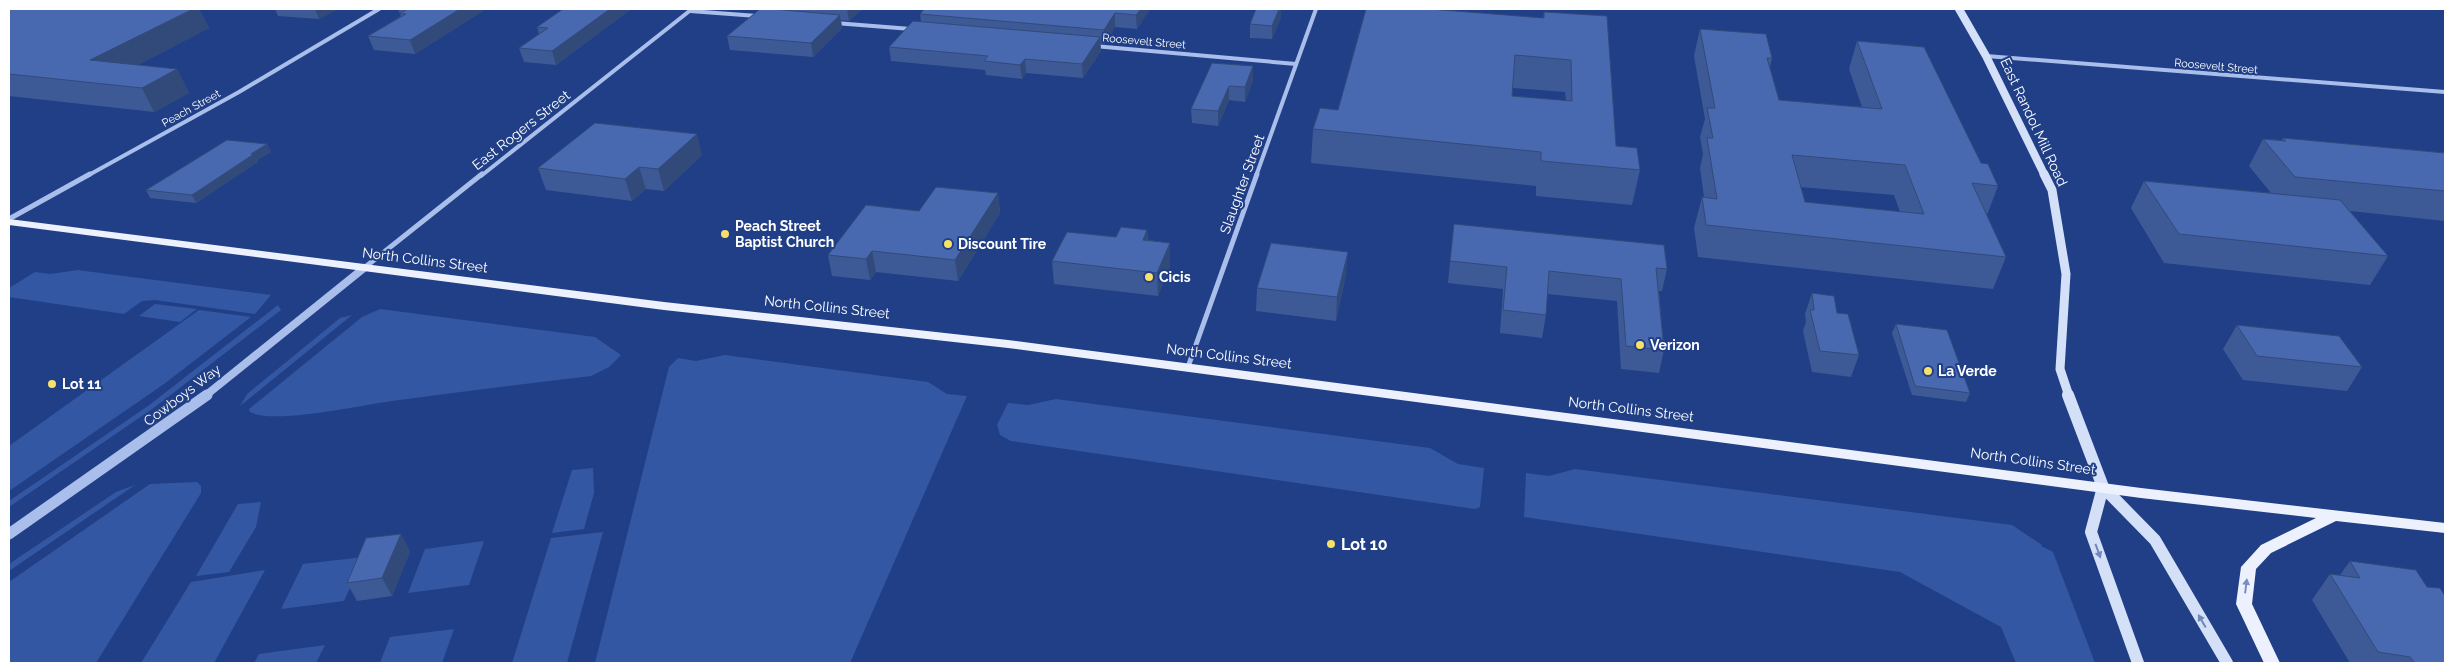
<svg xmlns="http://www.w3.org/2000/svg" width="2454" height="672" font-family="Raleway,sans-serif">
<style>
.green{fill:#3457a4}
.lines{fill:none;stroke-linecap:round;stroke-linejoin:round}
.minor-far1{stroke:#a9beea;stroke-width:4}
.minor{stroke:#a9beea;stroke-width:5}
.tertiary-far1{stroke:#a9beea;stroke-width:8}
.tertiary{stroke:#a9beea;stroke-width:11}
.secondary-far2{stroke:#d4dff8;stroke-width:8}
.secondary-far1{stroke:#d4dff8;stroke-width:9}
.secondary{stroke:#d4dff8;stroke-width:12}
.primary{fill:#edf1fe;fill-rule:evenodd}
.wall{fill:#3e5a96;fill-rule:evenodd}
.shaded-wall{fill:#324a7a}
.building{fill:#4869af;stroke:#324a7a;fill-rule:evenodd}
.oneway{fill:#7187b9}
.oneway2{fill:#7c8fbc}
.poi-dot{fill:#f7e16a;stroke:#203f86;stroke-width:2}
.labels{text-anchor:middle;stroke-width:4;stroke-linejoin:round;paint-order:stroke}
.far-street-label{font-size:11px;fill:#fff;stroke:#203f86}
.street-label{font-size:14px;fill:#fff;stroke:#203f86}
.poi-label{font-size:14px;font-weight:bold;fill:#fff;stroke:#203f86;text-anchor:start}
.near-poi-label{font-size:16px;font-weight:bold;fill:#fff;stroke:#203f86;text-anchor:start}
</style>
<rect width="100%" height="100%" fill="#203f86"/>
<g class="green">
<path d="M78,270l7,1 186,24 -16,19 -100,-14 -13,1 -18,13 -115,-17v-9l26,-16 15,2z"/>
<path d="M155,304l42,5 -17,13 -41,-6z"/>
<path d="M278,305l3,5 -126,97 -146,100v-6l139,-95z"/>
<path d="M380,309l215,28 26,18 -12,12 -18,9c-66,8 -133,16 -199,25 -31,4 -118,24 -142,11l-1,-3 113,-92z"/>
<path d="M199,310l52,7 -87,67 -155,107v-45z"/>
<path d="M352,315l-112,91 7,-12 93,-76z"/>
<path d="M725,355l203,27 19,12 20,2 -117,267h-255l74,-296 9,-9 18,3z"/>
<path d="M1056,399l374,49 28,16 26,4 -4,39 -5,2 -464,-68 -11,-6 -3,-10 11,-22 20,2z"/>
<path d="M593,468l1,25 -10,36 -32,4 20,-63z"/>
<path d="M1575,469l437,56 30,20 -1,1 12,6 42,111h-79l-15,-36 -101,-55 -376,-55 2,-44 23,3z"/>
<path d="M197,482l4,4v7l-105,170h-87v-81l141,-98z"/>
<path d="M135,485l-126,86v-7l107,-72z"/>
<path d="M261,502l-5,25 -27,45 -33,4 42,-72z"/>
<path d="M603,532l-36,131h-55l39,-125z"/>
<path d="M484,541l-15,44 -61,8 17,-44z"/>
<path d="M364,557l-20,44 -63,8 22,-45z"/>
<path d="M265,570l-51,93h-73l50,-81z"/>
<path d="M454,629l-12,34h-62l10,-26z"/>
<path d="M325,645l-9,18h-62l5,-9z"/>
</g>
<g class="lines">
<g class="minor-far1">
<path d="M690,11l67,5"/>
<path d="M835,23l76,6"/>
<path d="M1094,46l202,18"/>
<path d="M1986,56l459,36"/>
<path d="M87,176l152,-84 140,-83"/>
<path d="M481,176l211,-167"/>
<path d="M1256,176l60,-167"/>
</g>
<g class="minor">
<path d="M9,219l81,-45"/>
<path d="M364,268l118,-94"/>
<path d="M1188,367l69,-193"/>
</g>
<path class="tertiary-far1" d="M205,396l159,-128"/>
<path class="tertiary" d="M9,534l198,-139"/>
<path class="secondary-far2" d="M1959,9l27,47 59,120"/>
<path class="secondary-far1" d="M2044,174l8,16 14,84 -6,95 9,27"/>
<g class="secondary">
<path d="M2068,395l35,92 52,53 72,123"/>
<path d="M2103,487l-12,45 47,131"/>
</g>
<path class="primary" d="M9,219l655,83 344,38 1133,148 304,35v10l-109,-12 -65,32 -15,16 -4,35 28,59h-16l-28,-59 5,-37 20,-22 55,-27 -175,-20 -1133,-150 -344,-38 -655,-85z"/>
</g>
<g class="wall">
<path d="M9,9h190l10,19 -71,37 39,4 12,24 -35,19 -145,-16z"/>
<path d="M275,9h63l-19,10 -41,-3z"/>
<path d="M398,9h88l-71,45 -41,-4 -6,-14 33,-20z"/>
<path d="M631,9l-75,56 -32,-3 -5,-14 20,-14 -2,-7z"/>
<path d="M760,9h102l-13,12 -8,-1 1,8 -29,29 -83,-7 -3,-14z"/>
<path d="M1150,9l-13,20 -22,-2 -10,17 -5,-1 1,8 -18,27 -57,-5 -4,6 -36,-4 -1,-5 -94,-9 -2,-14 32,-26 -1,-7z"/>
<path d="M1256,9h25v8l-9,22 -22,-1v-14z"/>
<path d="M1544,12l63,4 9,130 24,24 -8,35 -96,-9v-10l-225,-23 2,-34 25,-19 205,-92zM1513,88l52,4 1,9 -54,-5z"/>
<path d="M1700,29l72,29 -2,9 9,33 83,7 -13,-38 8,-28 124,122 17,23 -11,29 19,42 -13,32 -295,-32 -4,-29 8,-31h2l-4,-29 3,-14 -3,-17 5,-18 -11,-63zM1800,187l94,8 6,17 -95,-10z"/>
<path d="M1212,63l41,18 -8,21 -16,-2 -11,26 -26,-3 -1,-14z"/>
<path d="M2283,138l162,15v68l-95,-10 38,45 -18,29 -206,-22 -33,-55 13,-27 127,12 -22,-27 14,-27 19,1z"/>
<path d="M267,144l4,8 -14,8 1,2 -62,41 -46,-5 -4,-8z"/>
<path d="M702,155l-38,36 -18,-2 -14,12 -86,-11 -8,-22z"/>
<path d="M998,193l2,20 -42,68 -82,-9 -6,8 -38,-4 -4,-21 91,-44z"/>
<path d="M1454,224l213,45 -5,22h-3l5,59 -5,23 -38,-4 -4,-68 -70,-7 -1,21 -4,23 -42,-5 3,-44 -55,-6z"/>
<path d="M1147,230l1,10 22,3v23l-12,30 -104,-12 -2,-23 64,-24z"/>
<path d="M1346,275l-10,46 -80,-10 1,-23z"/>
<path d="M1812,293l25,20 22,42 -8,22 -39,-5 -9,-41 3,-9 -1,-8z"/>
<path d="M1896,324l74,69 -4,9 -54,-7 -20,-62z"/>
<path d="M2237,325l125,42 -15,24 -104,-11 -20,-31z"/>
<path d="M401,534l9,18 -18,44 -35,5 -10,-18z"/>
<path d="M2350,561l77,26 18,76h-95l-38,-63 18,-26 10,1z"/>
</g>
<g class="shaded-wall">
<path d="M193,9h6l10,19 -107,56 -12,-24z"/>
<path d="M315,9h23l-19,10z"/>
<path d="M460,9h26l-71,45 -5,-14z"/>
<path d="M610,9h21l-75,56 -4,-14z"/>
<path d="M847,9h15l-13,12z"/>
<path d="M1141,9h9l-13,20 -1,-14z"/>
<path d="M1279,9h2v8l-9,22v-13z"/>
<path d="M1115,13v14l-10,17 -1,-14z"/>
<path d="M840,15l2,13 -29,29 -2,-14z"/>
<path d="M1100,37l1,14 -18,27 -1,-14z"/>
<path d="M1025,59l1,14 -4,6 -2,-14z"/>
<path d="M1253,66v15l-8,21v-15z"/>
<path d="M177,69l12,24 -35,19 -12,-24z"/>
<path d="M1229,86v14l-11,26v-15z"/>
<path d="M697,134l5,21 -38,36 -6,-22z"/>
<path d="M267,144l4,8 -14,8 1,2 -62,41 -4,-8z"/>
<path d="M639,167l7,22 -14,12 -7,-22z"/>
<path d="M998,193l2,20 -42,68 -3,-21z"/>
<path d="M1147,230l1,22 -5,-12z"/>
<path d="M1170,243v23l-12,30 -1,-23z"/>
<path d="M872,251l4,21 -6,8 -4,-21z"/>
<path d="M1348,252l-2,23 -10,46 1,-24z"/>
<path d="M401,534l9,18 -18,44 -10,-18z"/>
</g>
<g class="building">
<path d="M9,9h184l-103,51 87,9 -35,19 -133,-14z"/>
<path d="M408,9h52l-50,31 -42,-4 38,-22 -6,-1z"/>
<path d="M563,9h47l-58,42 -33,-3 29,-20 -11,-1z"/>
<path d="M760,9h13l67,6 -29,28 -84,-7z"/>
<path d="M924,9h217l-5,6 -21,-2 -11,17 -184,-16z"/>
<path d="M1256,9h23l-7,17 -22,-2z"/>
<path d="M1366,9h64l114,9v-6l63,4 9,130 21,2 3,22 -99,-9v-9l-228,-23 7,-21 18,2zM1515,55l56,5 1,41 -60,-5z"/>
<path d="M913,21l187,16 -18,27 -57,-5 -5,6 -36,-4 4,-5 -99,-9z"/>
<path d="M1700,29l66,5 6,24h-5l12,42 103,9 -25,-68 67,6 57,116 7,1 10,22 -26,-3 34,74 -300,-32 -4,-28 15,2 -10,-61h6l-6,-30h8zM1792,155l113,10 19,49 -119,-12z"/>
<path d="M1212,63l41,3 -8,21 -16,-1 -11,25 -27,-2z"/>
<path d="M595,123l102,11 -39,35 -19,-2 -14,12 -87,-11z"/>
<path d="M2283,138l162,15v38l-150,-14 -32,-38 23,2z"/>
<path d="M227,140l40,4 -16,10h3l-62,41 -46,-5z"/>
<path d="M2144,181l196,19 48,56 -209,-22z"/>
<path d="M936,187l62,6 -43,67 -83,-9 -6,8 -38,-4 38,-50 53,6z"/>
<path d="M1454,224l210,21 3,24 -11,-1 8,82 -38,-4 -5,-67 -72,-8 -3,44 -43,-5 4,-43 -57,-6z"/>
<path d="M1121,227l26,3 -4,10 27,3 -13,30 -105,-12 15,-29 49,5z"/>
<path d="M1271,243l77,9 -11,45 -80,-9z"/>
<path d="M1812,293l22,3 3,17 11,1 11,41 -39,-4 -10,-41h4z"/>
<path d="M1896,324l51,6 23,63 -55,-7z"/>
<path d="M2237,325l102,11 23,31 -105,-11z"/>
<path d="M401,534l-19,44 -35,5 19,-45z"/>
<path d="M2350,561l66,9 11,17 13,1 5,8v67h-30l-5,-6 -32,-5 -48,-78 30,4z"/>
</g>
<defs><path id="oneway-solid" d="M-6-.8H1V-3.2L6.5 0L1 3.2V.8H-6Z" transform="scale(1.25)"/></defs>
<g class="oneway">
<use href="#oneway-solid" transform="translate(2098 551) rotate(70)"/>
<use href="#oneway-solid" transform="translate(2202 621) rotate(-120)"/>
</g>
<use class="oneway2" href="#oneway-solid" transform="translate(2246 586) rotate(-83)"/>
<g class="poi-dot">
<circle cx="725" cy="234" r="5"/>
<circle cx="948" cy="244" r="5"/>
<circle cx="1149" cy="277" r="5"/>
<circle cx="1640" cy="345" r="5"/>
<circle cx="1928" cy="371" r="5"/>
<circle cx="52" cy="384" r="5"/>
<circle cx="1331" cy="544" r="5"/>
</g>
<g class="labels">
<g class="far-street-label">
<text transform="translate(1144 41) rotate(5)" y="4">Roosevelt Street</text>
<text transform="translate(2216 66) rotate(5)" y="4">Roosevelt Street</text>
<text transform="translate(191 108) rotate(-29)" y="4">Peach Street</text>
</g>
<g class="street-label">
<text transform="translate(2034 122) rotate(65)" y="5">East Randol Mill Road</text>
<text transform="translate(521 130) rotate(-38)" y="5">East Rogers Street</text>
<text transform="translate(1242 184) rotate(-70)" y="5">Slaughter Street</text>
<text transform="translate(425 260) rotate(7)" y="5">North Collins Street</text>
<text transform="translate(827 307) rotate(6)" y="5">North Collins Street</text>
<text transform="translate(1229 356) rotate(7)" y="5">North Collins Street</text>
<text transform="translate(182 395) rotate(-37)" y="5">Cowboys Way</text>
<text transform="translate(1631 409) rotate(7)" y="5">North Collins Street</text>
<text transform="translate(2033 461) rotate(8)" y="5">North Collins Street</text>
</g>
<g class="poi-label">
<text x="735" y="231">Peach Street<tspan x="735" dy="16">Baptist Church</tspan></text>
<text x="958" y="249">Discount Tire</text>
<text x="1159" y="282">Cicis</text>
<text x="1650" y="350">Verizon</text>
<text x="1938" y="376">La Verde</text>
<text x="62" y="389">Lot 11</text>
</g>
<g class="near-poi-label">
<text x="1341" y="550">Lot 10</text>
</g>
</g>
<rect width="2454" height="672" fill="none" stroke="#ffffff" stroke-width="20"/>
</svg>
